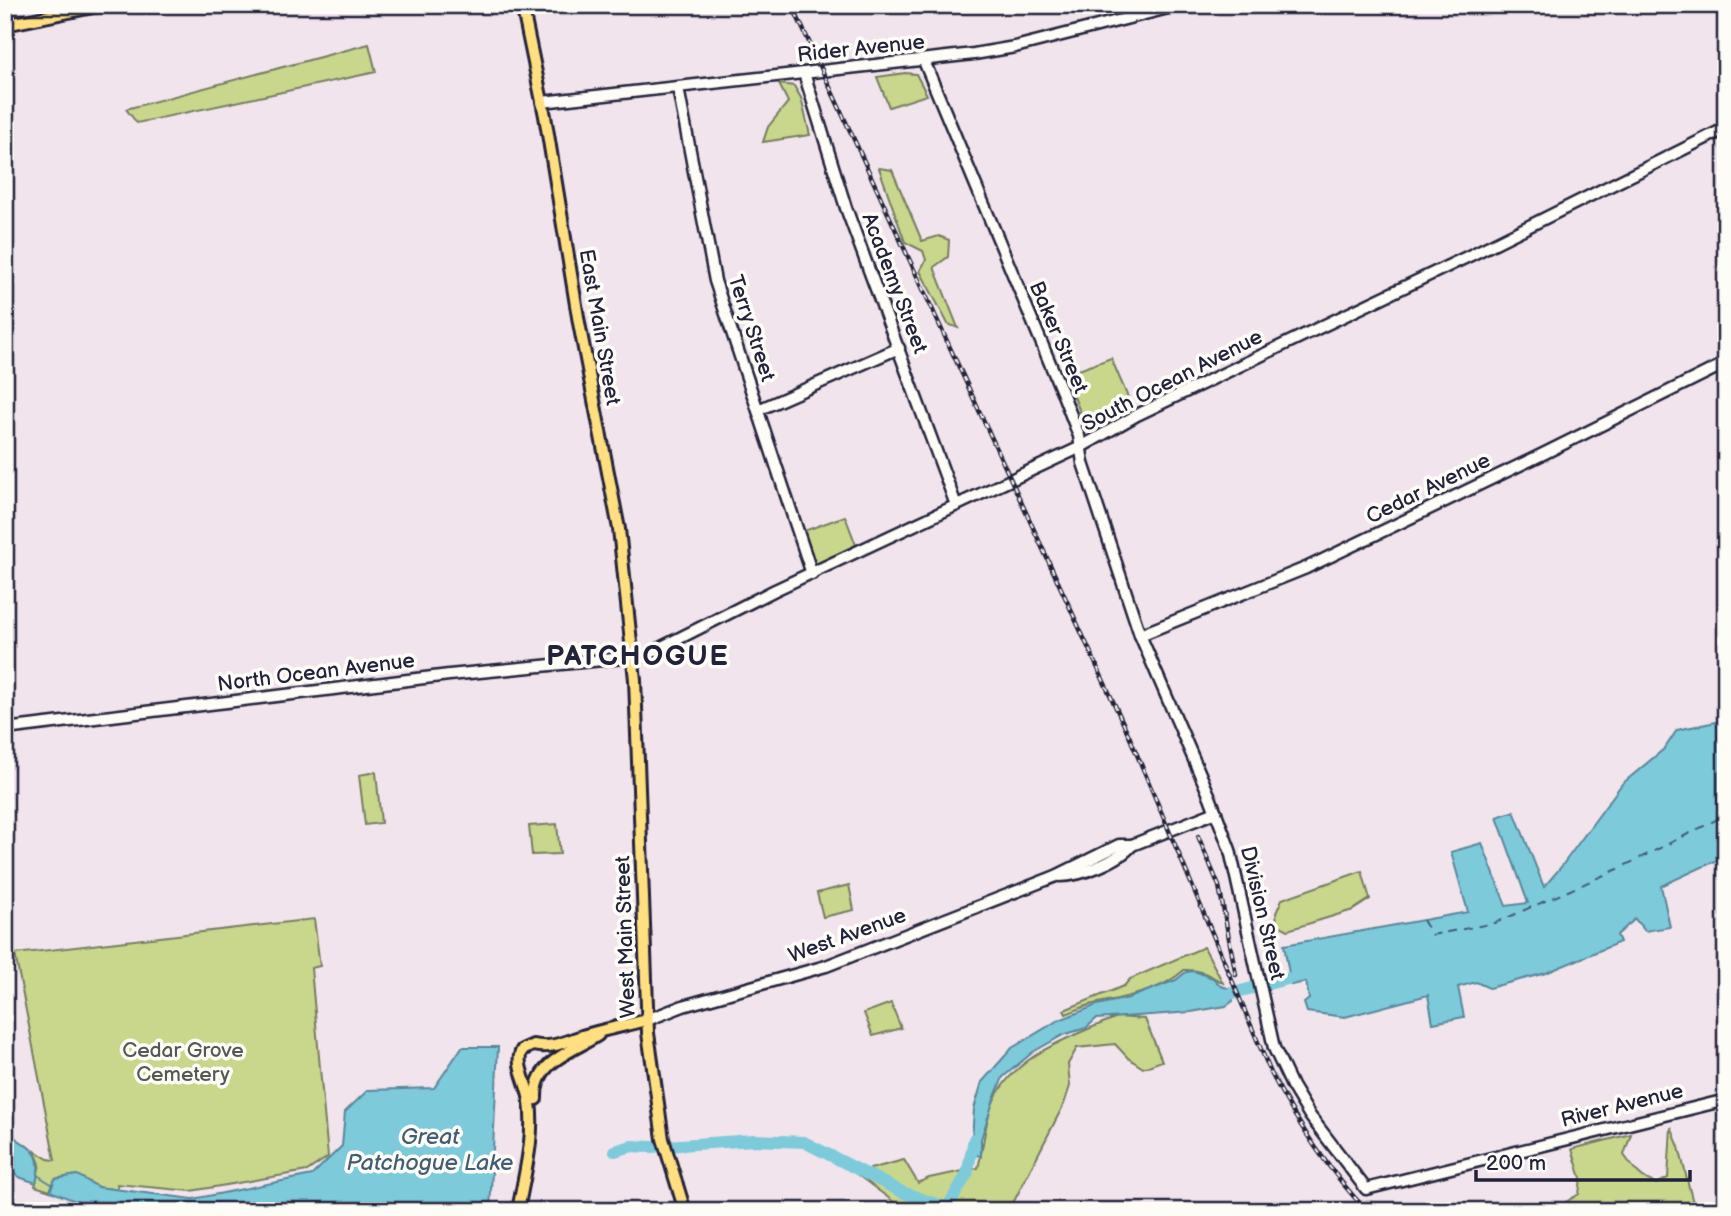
<svg xmlns="http://www.w3.org/2000/svg" width="1731" height="1216" font-family="'Balsamiq Sans',sans-serif">
<style>
.green{fill:#c8d78b;stroke:#757c63;stroke-width:2}
.water{fill:#7dcadb;stroke:#59879b;stroke-width:2}
.lines{fill:none;stroke-linecap:round;stroke-linejoin:round}
.stream{stroke:#59879b;stroke-width:2}
.river{stroke:#7dcadb;stroke-width:12}
.ferry{stroke:#425d73;stroke-width:2;stroke-dasharray:9 7;stroke-linecap:butt}
.secondary-casing{stroke:#22223b;stroke-width:15}
.primary-casing{stroke:#22223b;stroke-width:16}
.secondary{stroke:#fdfcf7;stroke-width:10}
.primary{stroke:#ffdf80;stroke-width:10}
.rail-casing{stroke:#22223b;stroke-width:4.5}
.rail{stroke:#fdfcf7;stroke-width:2;stroke-dasharray:5;stroke-linecap:butt}
.labels{text-anchor:middle;stroke-width:7;stroke-linejoin:round;paint-order:stroke}
.street-label{font-size:21px;fill:#22223b;stroke:#fdfcf7}
.park-label{font-size:21px;fill:#545853;stroke:#fdfcf7}
.water-label{font-size:23px;font-style:italic;fill:#425d73;stroke:#fdfcf7}
.district-label{font-size:28px;font-weight:bold;letter-spacing:2px;fill:#22223b;stroke:#fdfcf7}
</style>
<rect width="100%" height="100%" fill="#f2e4ec"/>
<filter id="ink" filterUnits="userSpaceOnUse"><feTurbulence type="fractalNoise" baseFrequency=".0143" numOctaves="2"/><feDisplacementMap in="SourceGraphic" scale="14" xChannelSelector="R" yChannelSelector="G"/><feConvolveMatrix kernelMatrix="1 2 1 2 8 2 1 2 1" color-interpolation-filters="sRGB"/></filter>
<g filter="url(#ink)">
<g class="green">
<path d="M369,44l7,28 -239,51 -11,-14z"/>
<path d="M905,73l11,1 11,21 -38,12 -12,-30z"/>
<path d="M779,84l15,2 7,12 9,37 -47,7 5,-15 20,-25z"/>
<path d="M879,168l13,2 30,71 17,-5 10,4 -1,17 -14,10 24,61 -10,-4 -28,-53 6,-11 -3,-9 -18,-9z"/>
<path d="M1111,358l22,51 -42,21 -4,-1 -22,-54z"/>
<path d="M845,516l11,29 -40,19 -12,-33z"/>
<path d="M376,772l5,51 -16,2 -6,-50z"/>
<path d="M557,824l3,30 -28,1 -3,-29z"/>
<path d="M1362,871l8,28 -17,11 -65,20 -11,-6 -1,-11 6,-14z"/>
<path d="M849,885l5,25 -31,7 -6,-24z"/>
<path d="M314,919l6,47 -9,2 17,189 -21,14 -116,20 -74,-7 1,6 -20,-3 -21,-12 -22,4 -5,12 -15,-5 5,-22 -5,-13 13,8 7,1 -40,-206z"/>
<path d="M1204,947l19,36c-13,-8 -23,-14 -39,-13 -22,21 -58,27 -86,33 -11,2 -21,7 -32,11l-2,-4 60,-24 6,-7z"/>
<path d="M891,1003l10,25 -28,8 -9,-23z"/>
<path d="M1117,1017l28,2 17,42 -19,7 -15,-10 -13,-14 -38,4 -9,16 2,22 -6,18 -55,107h-103l-51,-38 49,-13 14,23 11,-5 49,-10c5,-19 7,-45 14,-63 21,-51 79,-68 125,-88z"/>
<path d="M1671,1127l8,20 16,64h-144l28,-17 2,-16 -9,-29 59,-15 -7,21c10,14 17,24 33,29l11,-6z"/>
</g>
<g class="water">
<path d="M1726,720v136l-65,30 9,41 -25,4 -10,-12 -18,16 3,7 -74,31 -57,15 -13,-6 -18,5 6,30 -31,6 -5,-28 -83,22 -38,-5 -3,-9 5,-4 -3,-17 -15,3 -7,-40 184,-33 -17,-60 31,-9 24,63 22,-3 -31,-86 17,-6 30,76 17,-20 61,-83 43,-36 12,-18z"/>
<path d="M1194,971l19,7 8,8 10,3 2,12 -7,5 -35,6 -95,7 -10,9 -23,7 -30,17 -30,25 -9,22 -13,40v17l-10,-2 3,-45 8,-27 30,-34 45,-27 40,-16 32,-7 47,-18 10,-8z"/>
<path d="M462,1047h36l-8,164h-409l-3,-9 -28,-11 5,-12 22,-4 21,12 95,12 119,-24 30,-29 3,-34 23,-22 66,-2z"/>
<path d="M5,1131c23,17 40,18 31,52l-17,-6 -14,-10z"/>
</g>
<g class="lines">
<path class="stream" d="M37,1175l16,10"/>
<g class="river">
<path d="M1218,997l88,-23"/>
<path d="M615,1151l17,-5 19,1 103,-7 50,2 98,50 45,16 20,-34 7,-35"/>
</g>
<path class="ferry" d="M1423,920l9,15 63,-12 123,-54 108,-54"/>
<g class="secondary-casing">
<g id="secondary">
<path d="M924,61l138,331 17,44 4,27 57,172 70,162 20,53 44,198 18,38 18,30 56,73 360,-89"/>
<path d="M804,73l42,135 110,297"/>
<path d="M678,88l37,193 97,293"/>
<path d="M542,102l432,-48 41,-7 165,-42"/>
<path d="M758,410l141,-62"/>
<path d="M1140,635l166,-67 239,-115 181,-90"/>
<path d="M5,729l444,-54 195,-19 131,-66 306,-143 56,-32 334,-160 255,-127"/>
<path d="M1060,876c21,0 59,-15 72,-31"/>
<path d="M647,1020l36,-14 143,-40 230,-90 63,-31h13l84,-33"/>
</g>
</g>
<g class="primary-casing">
<g id="primary">
<path d="M522,5l23,111 34,207 40,206 16,151 13,353 15,106 22,72"/>
<path d="M5,25l98,-20"/>
<path d="M536,1099c-2,-38 36,-47 62,-64"/>
<path d="M518,1211c6,-35 17,-74 12,-109 -2,-18 -16,-39 -8,-52l11,-5c19,4 31,-3 49,-9 21,-6 44,-11 65,-16"/>
</g>
</g>
<use href="#secondary" class="secondary"/>
<use href="#primary" class="primary"/>
<g class="rail-casing">
<g id="rail">
<path d="M792,5l338,733 141,335c26,50 57,97 96,138"/>
<path d="M1198,836l21,50 17,89"/>
</g>
</g>
<use href="#rail" class="rail"/>
</g>
</g>
<g class="labels">
<g class="street-label">
<text transform="translate(861 48) rotate(-6)" y="7">Rider Avenue</text>
<text transform="translate(895 283) rotate(69)" y="7">Academy Street</text>
<text transform="translate(600 327) rotate(80)" y="7">East Main Street</text>
<text transform="translate(752 328) rotate(72)" y="7">Terry Street</text>
<text transform="translate(1059 337) rotate(67)" y="7">Baker Street</text>
<text transform="translate(1172 380) rotate(-27)" y="7">South Ocean Avenue</text>
<text transform="translate(1428 488) rotate(-26)" y="7">Cedar Avenue</text>
<text transform="translate(316 672) rotate(-7)" y="7">North Ocean Avenue</text>
<text transform="translate(1263 913) rotate(77)" y="7">Division Street</text>
<text transform="translate(847 935) rotate(-20)" y="7">West Avenue</text>
<text transform="translate(625 937) rotate(-92)" y="7">West Main Street</text>
<text transform="translate(1622 1105) rotate(-14)" y="7">River Avenue</text>
</g>
<g class="park-label">
<text x="183" y="1057">Cedar Grove<tspan x="183" dy="24">Cemetery</tspan></text>
</g>
<g class="water-label">
<text x="430" y="1144">Great<tspan x="430" dy="26">Patchogue Lake</tspan></text>
</g>
<g class="district-label">
<text x="638" y="665">PATCHOGUE</text>
</g>
</g>
<rect width="1731" height="1216" fill="none" stroke="#fdfcf7" stroke-width="28"/>
<rect x="14" y="14" width="1703" height="1188" fill="none" stroke="#22223b" stroke-width="2.5" filter="url(#ink)"/>
<path d="M1476 1170v10h214v-10" fill="none" stroke="#22223b" stroke-width="3.5"/>
<text x="1486" y="1170" font-size="21" fill="#22223b" stroke="#fdfcf7" stroke-width="5" paint-order="stroke">200 m</text>
</svg>
